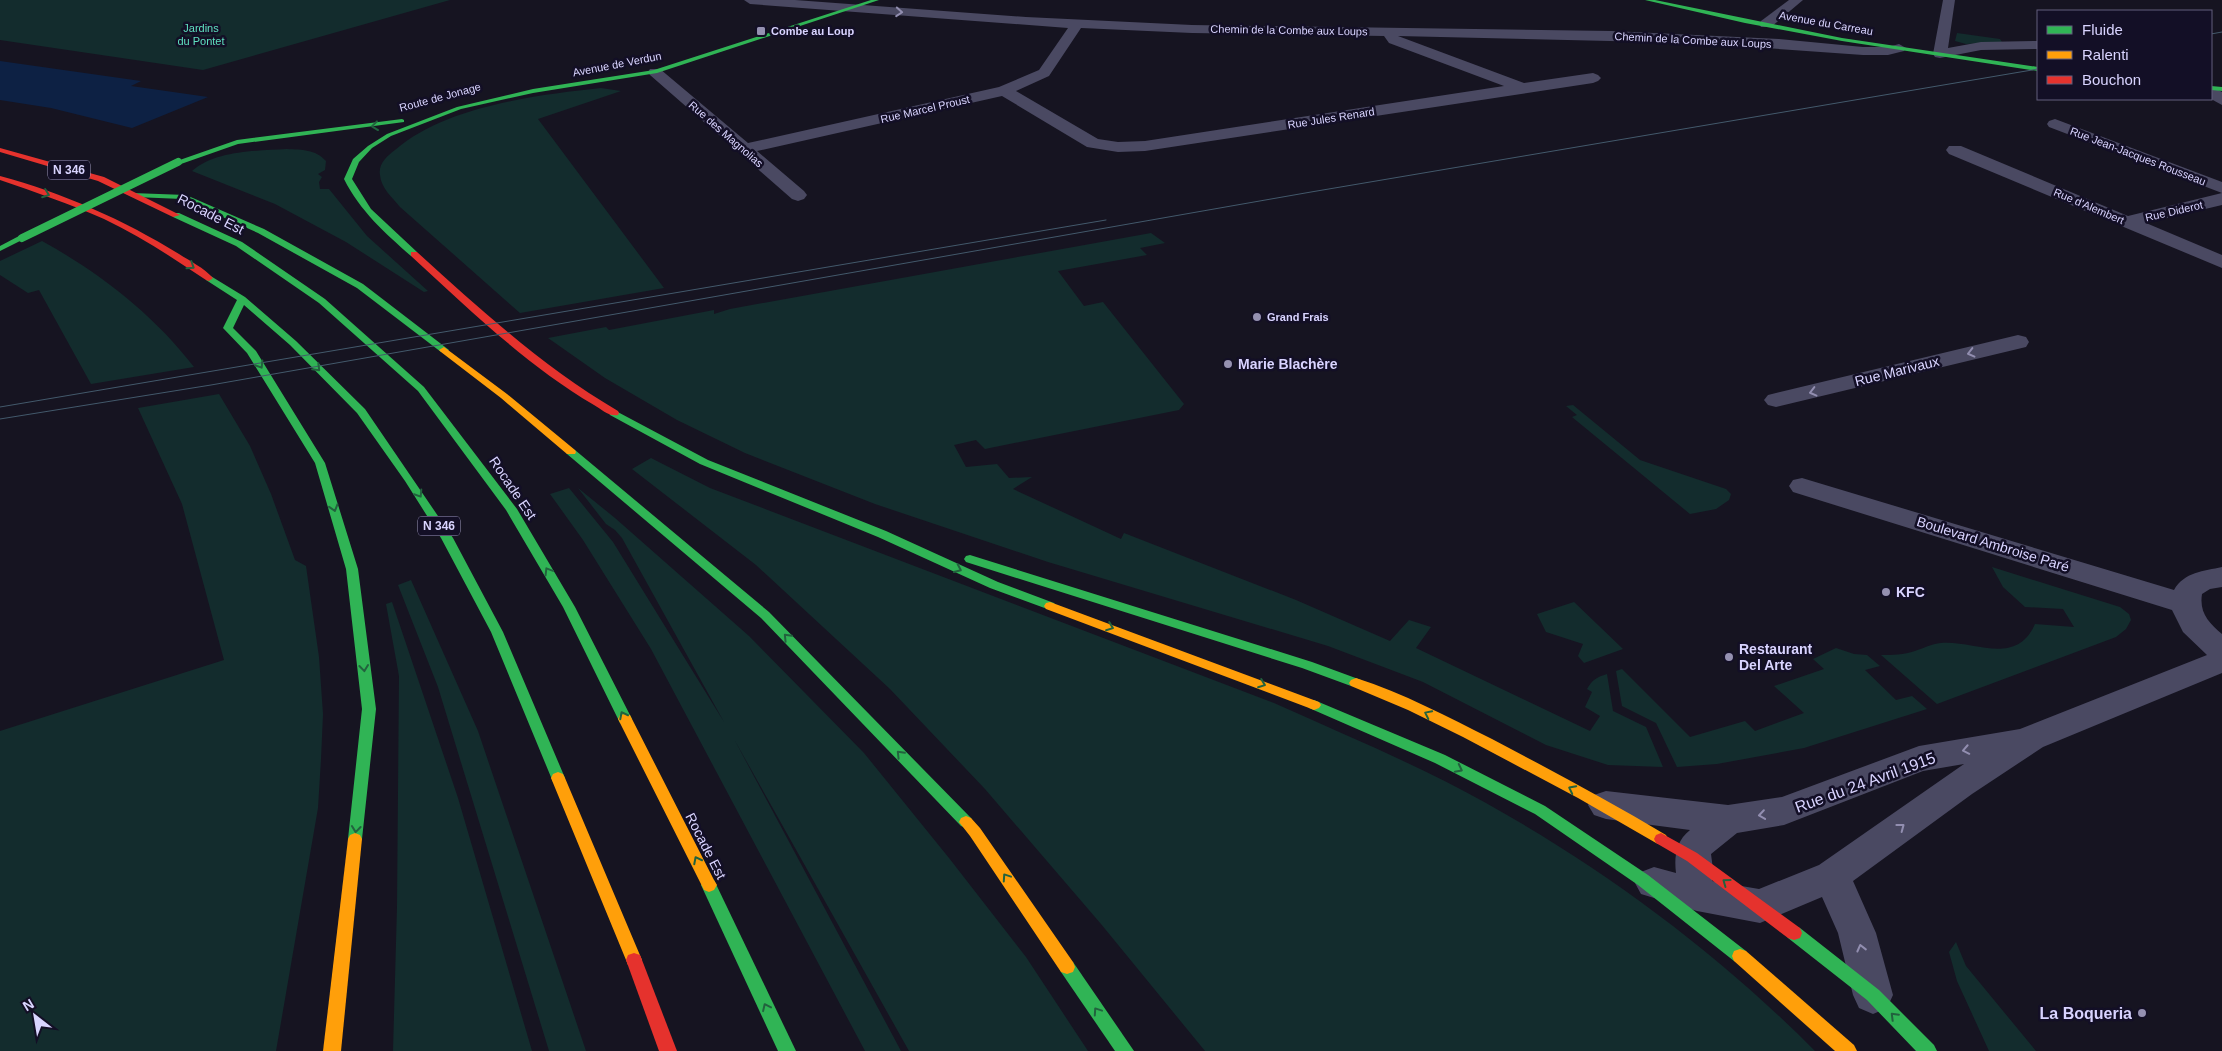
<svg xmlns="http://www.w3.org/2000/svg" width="2222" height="1051" font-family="Arial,sans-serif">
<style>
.green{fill:#132c2d}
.water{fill:#0d2144}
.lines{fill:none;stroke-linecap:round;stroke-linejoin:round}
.street{fill:#4a4962;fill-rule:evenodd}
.fast{fill:#30b455;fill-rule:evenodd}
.slow{fill:#ff9f0a;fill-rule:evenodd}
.jam{fill:#e5322d;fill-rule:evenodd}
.tram{stroke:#43596b;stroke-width:1}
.fast-bridge{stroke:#30b455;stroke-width:8}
.oneway{stroke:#928eb0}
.oneway2{stroke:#22623e}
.poi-dot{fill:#9591b1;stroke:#130f26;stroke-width:2}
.labels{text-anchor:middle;stroke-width:5;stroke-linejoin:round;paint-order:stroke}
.far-street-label{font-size:11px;fill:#d9d4ff;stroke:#130f26}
.far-park-label{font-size:11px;fill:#5fe0c0;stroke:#130f26}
.far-poi-label{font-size:11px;font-weight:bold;fill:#d9d4ff;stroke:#130f26;text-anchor:start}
.shield{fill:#130f26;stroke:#9e99be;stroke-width:1}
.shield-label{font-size:12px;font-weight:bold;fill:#d9d4ff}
.street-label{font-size:14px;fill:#d9d4ff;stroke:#130f26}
.poi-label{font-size:14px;font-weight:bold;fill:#d9d4ff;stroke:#130f26;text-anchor:start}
.near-street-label{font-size:16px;fill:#d9d4ff;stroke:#130f26}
.near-poi-label{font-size:16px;font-weight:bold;fill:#d9d4ff;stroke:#130f26;text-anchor:end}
</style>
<rect width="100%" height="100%" fill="#161421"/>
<g class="green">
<path d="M0,0h450l-247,70 -203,-30z"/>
<path d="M1957,33l43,6 2,3 -36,2 -11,-3z"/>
<path d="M601,88l20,3 -83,28 126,169 -144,25 -120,-106c-8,-10 -19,-19 -20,-32 -2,-11 7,-19 15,-25 51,-44 141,-55 206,-62z"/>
<path d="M287,149c15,1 28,0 39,12l-1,9 -7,4 4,3 -3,5 1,7h9l38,47 61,55 -4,1 -78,-50 -71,-38 -83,-33c24,-21 65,-20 95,-22z"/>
<path d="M1151,233l14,10 -25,5 7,7 -89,16 26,35 19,-4 81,102 -5,6 -194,39 -9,-9 -22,5 12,22 31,-3 12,14 23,-1 -19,12 108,50 3,-6 172,67 94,41 19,-21 22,7 -15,21 174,83 10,-15 -15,-9 7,-15 -5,-3c5,-9 10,-12 20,-15l6,37 33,16 17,40 -55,-2 -62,-20 -123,-63 -95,-36 -280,-84 -173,-58 -130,-51 -68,-33 -72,-42 -57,-40 58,-11 3,3 105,-20v4l16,-5z"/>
<path d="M42,241c58,32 111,73 152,126l-103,17 -52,-94 -11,3 -28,-18v-14z"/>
<path d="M219,394l31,52 21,48 24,66 11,6 13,91 4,57 -2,45 -3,49 -42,243h-276v-320l224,-71 -42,-156 -44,-96z"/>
<path d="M1573,405l67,55 86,29 5,5 -2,6 -13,9 -26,5 -118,-97 5,-2 -11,-9z"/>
<path d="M651,458l59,30 564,215c71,32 144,62 212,100 120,67 233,151 329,248h-610l-104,-127 -116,-135 -95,-100 -134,-124 -124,-96z"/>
<path d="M569,488l44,54 111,180 -102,-184 -7,-8 -9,-6 -28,-36 37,30 134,118 115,117 85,105 77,99 62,94h-179l-175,-312 167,312h-36l-214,-402 -68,-109 -33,-46z"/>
<path d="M1992,567l128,40 9,7 2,6 -5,9 -10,8 -179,67 -56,-49c11,0 23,0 34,-4 9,-3 16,-7 26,-8 33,-3 75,24 94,-19l39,3 -11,-18 -38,-2 -22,-20z"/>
<path d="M411,580l67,151 108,320h-37l-111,-364 -40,-102z"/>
<path d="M392,602l66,196 74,253h-139l4,-144 2,-231 -13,-72z"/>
<path d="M1574,602l49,47 -39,14 -6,-7 5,-12 -37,-12 -9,-18z"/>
<path d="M1836,648l18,6 13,1 13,11 -15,4 31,30 16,-4 15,13 -123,39 -87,16 -40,3 -21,-44 -34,-17 -6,-35 6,-2 68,68 55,-16 10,10 49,-18 -30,-27 50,-17 -11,-10z"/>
<path d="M1956,942l10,24 70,85h-47l-32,-70 -8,-29z"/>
</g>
<path class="water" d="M0,61l141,20 -10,5 77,11 -76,31 -81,-20 -51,-8z"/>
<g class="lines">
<g class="street">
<path d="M744,0h51l231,17 166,8 420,6 167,8 84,8h25l11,-3 7,4 -2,3 -16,4h-25l-167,-12 -298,-7 126,47 69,-10 5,2 3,3 -3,3 -5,2 -448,68 -27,1 -31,-5 -85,-51 -245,55 47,40 3,4 -3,4 -6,2 -6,-2 -142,-124 -2,-3 2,-3h10l88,74 251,-56 40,-17 29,-42 -318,-24zM1081,28l111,5 192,3 5,7 115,43 -359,55 -27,1 -20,-3 -82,-48 33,-15z"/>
<path d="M1789,0h14l-32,27h-10l-2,-3 2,-3z"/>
<path d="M1943,0h12l-7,48 33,-6 57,-1v8l-57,1 -41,8 -5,-1 -2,-3z"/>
<path d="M2211,86l11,6v13l-11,-6z"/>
<path d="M2055,119l167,63v23l-76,18 76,32v13l-273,-114 -3,-4 3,-4h12l167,70 94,-23 -173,-66 -2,-3 2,-3z"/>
<path d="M2018,335l8,2 3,5 -3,5 -250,60 -8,-2 -4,-5 4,-5z"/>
<path d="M1802,478l372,112c10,-18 30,-19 48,-23v20l-12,2 -8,5c-3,19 7,29 20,40v39l-179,74 -71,47 -119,87 23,52 17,62 -6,13 -14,6 -14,-6 -6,-13 -15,-62 -16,-36 -62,26 -63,-12 -56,-17 -6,-11 6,-11 13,-5 22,6c-2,-16 0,-32 14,-43l-84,-11 -12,-4 -6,-10 6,-10 12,-4 122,14 54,-8 137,-51 101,-17 187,-74 -24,-23 -11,-22 -379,-118 -4,-6 4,-6zM1964,764l-145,101 -60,24 -47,-8 2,-4 -3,-23 26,-21 47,-8 139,-54z"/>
</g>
<g class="fast">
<path d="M871,0h8l-222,73 -124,20 -72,16 -70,27 -19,12 -13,14 -7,17 19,30 46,43v4h-6c-26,-23 -51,-45 -67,-77l9,-20 15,-13 19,-12 70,-27 76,-18 121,-19z"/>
<path d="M1645,0h10l187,38 196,29v4l-196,-30 -97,-18z"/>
<path d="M2211,86l11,1v4l-11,-1z"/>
<path d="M402,119l2,1v2l-166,22 -57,20 -7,-2 63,-22z"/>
<path d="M132,193l54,2 78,34 99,55 86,66 -2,2h-6l-84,-64 -99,-55 -76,-34 -47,-2 -4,-2z"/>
<path d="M173,213h6l63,29 83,57 99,88 93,122 58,98 57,112 -2,4 -5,1 -5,-1 -57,-116 -57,-97 -88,-119 -99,-88 -83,-57 -63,-29z"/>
<path d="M19,236l7,2 -26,13v-5z"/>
<path d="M209,275l36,22 51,44 69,68 88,129 50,94 62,146 -2,4 -5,2 -5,-2 -62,-150 -50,-94 -36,-57 -48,-68 -67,-68 -46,-40 -11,23 23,23 69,112 33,106 18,140 -14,130 -2,4 -5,2 -5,-2 -2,-4 14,-130 -16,-140 -31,-106 -68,-110 -24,-25 14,-28 -31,-20v-4z"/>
<path d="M614,410l94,50 178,71 112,51 56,21 2,3 -2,3 -4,1 -60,-22 -112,-51 -178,-73 -90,-49 -1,-2z"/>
<path d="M571,449l4,1 194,162 202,206 2,4 -2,4 -5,2 -5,-2 -200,-208 -194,-164 -1,-2 1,-2z"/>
<path d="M970,555l342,107 49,18 2,3 -2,3h-10l-49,-18 -336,-106 -2,-3 2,-3z"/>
<path d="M1314,700l131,55 100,51 103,69 98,76 2,5 -2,5 -6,2 -6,-2 -96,-76 -103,-71 -100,-51 -126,-55 -2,-3 2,-3z"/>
<path d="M709,878l5,2 82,171h-18l-77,-166 3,-5z"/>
<path d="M1794,926l6,2 79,62 55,55 3,6h-21l-49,-51 -79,-62 -2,-5 2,-5z"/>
<path d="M1067,960l6,2 61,89h-19l-54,-79 -2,-5 2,-5z"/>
</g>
<g class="slow">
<path d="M444,347l63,47 68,56 1,2 -1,2h-8l-66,-56 -60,-46 -2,-2z"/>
<path d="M1050,602l269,100 2,3 -2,3 -5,2 -5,-2 -263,-99 -2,-3 2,-3z"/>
<path d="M1356,678c47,15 92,39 136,61 59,31 117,62 174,96l2,4 -2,4 -5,2 -5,-2 -78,-45 -115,-61 -55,-27 -57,-24 -2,-3 2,-3z"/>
<path d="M625,714l5,1 2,4 82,161 3,5 -3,5 -5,2 -5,-2 -86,-171 2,-4z"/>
<path d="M558,772l5,2 2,4 77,182 -2,5 -6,2 -6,-2 -2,-5 -75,-182 2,-4z"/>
<path d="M966,816l5,2 9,10 93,134 2,5 -2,5 -6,2 -6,-2 -91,-136 -11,-14 2,-4z"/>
<path d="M355,833l5,2 2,4 -21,212h-18l25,-212 2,-4z"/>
<path d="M1740,949l6,2 108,94 3,6h-22l-101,-90 -2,-5 2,-5z"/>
</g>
<g class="jam">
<path d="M0,148l104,29 76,38 -7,2 -75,-36 -98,-29z"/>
<path d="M0,176c63,17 124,44 179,78 11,7 25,14 34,24l-4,3 -3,-1c-33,-22 -66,-44 -102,-61 -34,-15 -69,-27 -104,-39z"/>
<path d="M411,252h6c64,58 126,115 201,159l1,2 -1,2c-9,2 -17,-6 -24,-10 -68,-40 -125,-96 -183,-149z"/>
<path d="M1661,833l36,20 103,75 2,5 -2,5 -6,2 -6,-2 -101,-77 -31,-18 -2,-4 2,-4z"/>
<path d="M634,953l6,2 2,5 35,91h-18l-33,-91 2,-5z"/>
</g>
<g class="tram">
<path d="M2211,34l11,-2"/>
<path d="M0,407l1106,-187"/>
<path d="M0,419l211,-34 1100,-193 727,-123"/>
</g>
<path class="fast-bridge" d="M22,238l156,-76"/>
</g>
<defs><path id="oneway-chevron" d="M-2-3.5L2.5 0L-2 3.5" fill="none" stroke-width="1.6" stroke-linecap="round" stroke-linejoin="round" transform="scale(1.25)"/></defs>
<g class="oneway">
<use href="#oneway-chevron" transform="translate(899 12) rotate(4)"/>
<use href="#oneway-chevron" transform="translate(1971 353) rotate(166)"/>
<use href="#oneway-chevron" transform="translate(1813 392) rotate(166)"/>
<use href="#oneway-chevron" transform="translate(1966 750) rotate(169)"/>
<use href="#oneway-chevron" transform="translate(1762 815) rotate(172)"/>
<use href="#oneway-chevron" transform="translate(1901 827) rotate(-37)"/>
<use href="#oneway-chevron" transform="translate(1861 948) rotate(-104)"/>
</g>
<g class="oneway2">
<use href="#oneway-chevron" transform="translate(375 126) rotate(173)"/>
<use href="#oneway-chevron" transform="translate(46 194) rotate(20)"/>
<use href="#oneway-chevron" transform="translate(191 266) rotate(33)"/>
<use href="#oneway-chevron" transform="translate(260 365) rotate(58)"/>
<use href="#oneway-chevron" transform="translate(317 368) rotate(45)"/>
<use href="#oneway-chevron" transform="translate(419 494) rotate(57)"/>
<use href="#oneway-chevron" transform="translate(334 508) rotate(73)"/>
<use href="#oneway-chevron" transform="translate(958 569) rotate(25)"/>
<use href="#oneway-chevron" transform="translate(548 571) rotate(-121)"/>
<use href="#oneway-chevron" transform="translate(1110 627) rotate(21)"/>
<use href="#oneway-chevron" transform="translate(787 637) rotate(-134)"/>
<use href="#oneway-chevron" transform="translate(364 668) rotate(83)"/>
<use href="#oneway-chevron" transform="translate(1262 684) rotate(21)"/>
<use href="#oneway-chevron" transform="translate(1428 714) rotate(-154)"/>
<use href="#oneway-chevron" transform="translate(623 715) rotate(-117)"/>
<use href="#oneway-chevron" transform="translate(900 754) rotate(-134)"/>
<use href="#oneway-chevron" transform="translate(1459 769) rotate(27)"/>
<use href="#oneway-chevron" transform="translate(1572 789) rotate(-153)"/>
<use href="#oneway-chevron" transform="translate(356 829) rotate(96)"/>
<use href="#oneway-chevron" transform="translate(697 860) rotate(-117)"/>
<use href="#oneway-chevron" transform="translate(1006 877) rotate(-124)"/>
<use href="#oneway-chevron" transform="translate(1726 882) rotate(-144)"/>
<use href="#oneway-chevron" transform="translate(766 1007) rotate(-115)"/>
<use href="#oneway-chevron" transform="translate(1097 1011) rotate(-124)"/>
<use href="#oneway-chevron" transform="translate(1894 1016) rotate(-135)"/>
</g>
<g class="poi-dot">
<rect x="756" y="26" width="10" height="10" rx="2.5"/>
<circle cx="1257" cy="317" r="5"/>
<circle cx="1228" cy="364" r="5"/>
<circle cx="1886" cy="592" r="5"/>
<circle cx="1729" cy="657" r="5"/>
<circle cx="2142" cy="1013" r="5"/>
</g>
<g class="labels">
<g class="far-street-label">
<text transform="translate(1826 23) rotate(10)" y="4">Avenue du Carreau</text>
<text transform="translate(1289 30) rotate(1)" y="4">Chemin de la Combe aux Loups</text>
<text transform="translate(1693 40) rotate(3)" y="4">Chemin de la Combe aux Loups</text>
<text transform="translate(617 64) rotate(-11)" y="4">Avenue de Verdun</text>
<text transform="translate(440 97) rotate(-15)" y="4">Route de Jonage</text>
<text transform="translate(925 109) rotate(-13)" y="4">Rue Marcel Proust</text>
<text transform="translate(1331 118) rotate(-9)" y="4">Rue Jules Renard</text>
<text transform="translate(726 134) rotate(41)" y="4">Rue des Magnolias</text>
<text transform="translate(2138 156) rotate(21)" y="4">Rue Jean-Jacques Rousseau</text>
<text transform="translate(2089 206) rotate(23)" y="4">Rue d'Alembert</text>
<text transform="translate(2174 211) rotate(-13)" y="4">Rue Diderot</text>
</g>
<g class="far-park-label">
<text x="201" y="32">Jardins<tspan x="201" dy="13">du Pontet</tspan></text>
</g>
<g class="far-poi-label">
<text x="771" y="35">Combe au Loup</text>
<text x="1267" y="321">Grand Frais</text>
</g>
<g class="shield">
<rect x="48" y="160.5" width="42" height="19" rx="4"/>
<rect x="418" y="516.5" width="42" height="19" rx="4"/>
</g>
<g class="shield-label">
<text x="69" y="174">N 346</text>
<text x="439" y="530">N 346</text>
</g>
<g class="street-label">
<text transform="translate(211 214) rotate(27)" y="5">Rocade Est</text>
<text transform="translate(1897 371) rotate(-14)" y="5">Rue Marivaux</text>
<text transform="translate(513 488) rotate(56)" y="5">Rocade Est</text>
<text transform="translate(1993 544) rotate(17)" y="5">Boulevard Ambroise Paré</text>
<text transform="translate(706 846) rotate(63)" y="5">Rocade Est</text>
</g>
<g class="poi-label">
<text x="1238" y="369">Marie Blachère</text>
<text x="1896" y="597">KFC</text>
<text x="1739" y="654">Restaurant<tspan x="1739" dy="16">Del Arte</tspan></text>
</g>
<g class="near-street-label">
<text transform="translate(1865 782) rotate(-20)" y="6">Rue du 24 Avril 1915</text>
</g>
<g class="near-poi-label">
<text x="2132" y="1019">La Boqueria</text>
</g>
</g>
<rect x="2037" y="10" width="175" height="90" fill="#130f26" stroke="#625e7d"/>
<rect x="2047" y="26" width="25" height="8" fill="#30b455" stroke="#625e7d"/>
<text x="2082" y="35" font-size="15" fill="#d9d4ff">Fluide</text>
<rect x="2047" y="51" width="25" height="8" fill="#ff9f0a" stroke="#625e7d"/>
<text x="2082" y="60" font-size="15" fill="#d9d4ff">Ralenti</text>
<rect x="2047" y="76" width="25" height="8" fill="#e5322d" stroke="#625e7d"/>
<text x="2082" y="85" font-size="15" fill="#d9d4ff">Bouchon</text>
<g transform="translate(35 1016) rotate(329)" stroke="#130f26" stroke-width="4" paint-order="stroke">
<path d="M0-4L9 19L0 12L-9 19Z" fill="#d9d4ff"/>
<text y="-8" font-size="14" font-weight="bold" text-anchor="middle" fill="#d9d4ff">N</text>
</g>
</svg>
